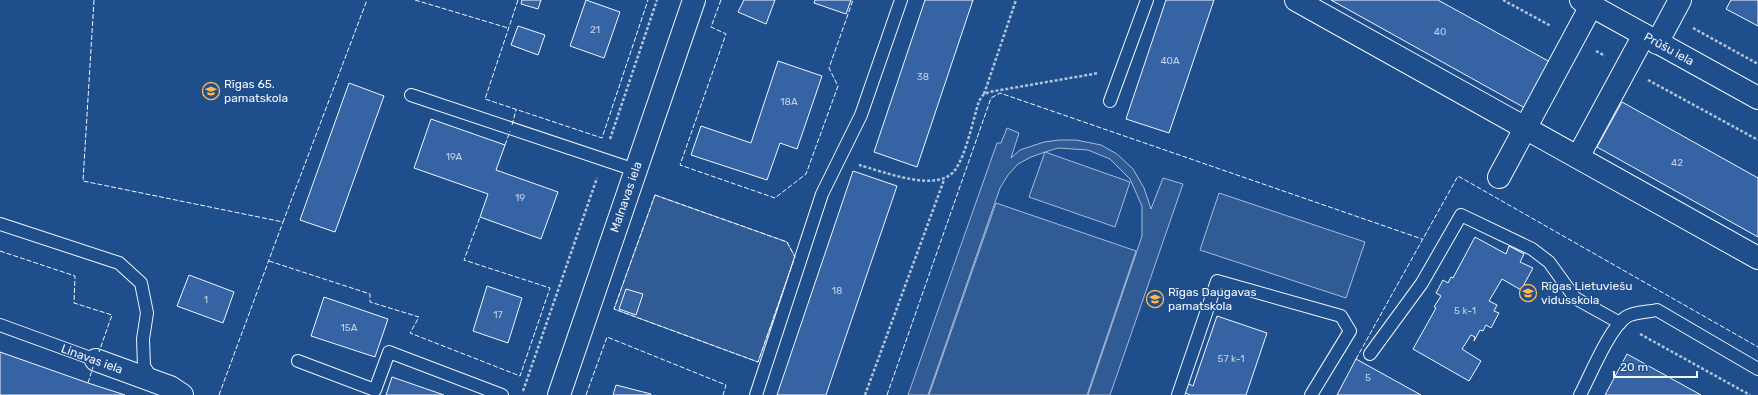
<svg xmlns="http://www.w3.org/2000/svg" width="1758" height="395" font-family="Rubik,sans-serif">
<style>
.built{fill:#305b95;stroke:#a8bbd7}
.building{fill:#3563a3;stroke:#f2f6ff}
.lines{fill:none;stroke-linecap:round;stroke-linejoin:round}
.lane-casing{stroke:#f2f6ff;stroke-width:14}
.street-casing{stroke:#f2f6ff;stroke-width:24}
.secondary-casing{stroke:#f2f6ff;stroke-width:24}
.path{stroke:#b3c4dc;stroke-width:2.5;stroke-dasharray:3 2;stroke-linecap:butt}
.lane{stroke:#1f4e8c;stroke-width:12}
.street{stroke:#1f4e8c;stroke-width:22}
.secondary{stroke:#1f4e8c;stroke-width:22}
.fence{stroke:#f2f6ff;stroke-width:1;stroke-dasharray:5 2;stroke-linecap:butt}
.labels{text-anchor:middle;stroke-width:3;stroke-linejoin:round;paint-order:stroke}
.number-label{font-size:10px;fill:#c3d1e8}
.street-label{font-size:12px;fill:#f2f6ff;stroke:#1f4e8c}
.poi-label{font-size:12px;fill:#f2f6ff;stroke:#1f4e8c;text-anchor:start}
</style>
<rect width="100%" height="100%" fill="#1f4e8c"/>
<g class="built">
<path d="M1007,128l12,5 -8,25 9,-8 24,-8 15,-2h17l25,5 16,9 16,15 11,19 7,21 12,-31 20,6 -73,211h-22l54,-159v-30l-12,-27 -20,-20 -22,-9 -30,-2 -13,4 85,30 -15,45 -86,-30 16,-45 -14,5 -13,7 -10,11 -8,13 -72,207h-20l89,-252h4z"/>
<path d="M1219,193l146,49 -19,56 -146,-48z"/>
<path d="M655,195l132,47 8,15 -37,105 -144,-53z"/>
<path d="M996,203l140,48 -49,144h-158z"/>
</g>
<g class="building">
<path d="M522,0h19l-3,9 -17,-5z"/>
<path d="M586,0l34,12 -16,46 -34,-12z"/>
<path d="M744,0h31l-9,24 -28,-12z"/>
<path d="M815,0h36l-5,14 -32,-11z"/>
<path d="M925,0h48l-56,167 -43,-15z"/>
<path d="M1166,0h48l-45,133 -43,-14z"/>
<path d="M1331,0h107l112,62 -25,46z"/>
<path d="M1731,0h27v26l-32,-17z"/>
<path d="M518,26l27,9 -7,20 -27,-10z"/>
<path d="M778,61l44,15 -25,73 -17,-6 -13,37 -76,-25 10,-29 50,17z"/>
<path d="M349,83l35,13 -49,136 -35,-12z"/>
<path d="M1622,102l136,76v59l-161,-90z"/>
<path d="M431,119l74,26 -9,25 62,22 -17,47 -61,-22 8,-23 -74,-26z"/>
<path d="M853,171l44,15 -71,209h-49z"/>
<path d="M1475,237l31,17 3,-8 15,8 -4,8 13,6 -12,22 -19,-11 -13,22 8,4 -3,6 5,2 -8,15 -5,-3 -3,6 -3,-1 -6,11 1,-4 -4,-2 -9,14 19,12 -12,20 -56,-32 23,-41 -2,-1 7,-11 -5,-3 7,-13 5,3 3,-6 2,1z"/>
<path d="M189,275l45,17 -11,31 -46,-17z"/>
<path d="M487,286l35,12 -14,45 -35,-12z"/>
<path d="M626,289l17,5 -7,21 -17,-6z"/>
<path d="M324,297l64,22 -13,38 -64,-21z"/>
<path d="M1217,316l50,17 -21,62h-56l-6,-3 3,-9 6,3z"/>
<path d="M0,352l88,31 37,12h-125z"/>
<path d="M1627,354l74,41h-96z"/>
<path d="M1356,359l65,36h-84z"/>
<path d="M392,377l52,18h-58z"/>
<path d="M616,385l35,9v1h-38z"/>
</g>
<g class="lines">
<g class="lane-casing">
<g id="lane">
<path d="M411,95l224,75"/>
<path d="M1110,101l37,-101"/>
<path d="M0,224l119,39 22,20 6,30 -4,26 1,27 8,13"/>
<path d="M0,325l96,35"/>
<path d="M1370,354l52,-71 39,-68 71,34 17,13 26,36 45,25"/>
<path d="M298,361l77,29 14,-38 113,43"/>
<path d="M756,395l66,-201 39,-79 40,-115"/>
<path d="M1178,395l39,-114 124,35 9,15 -39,64"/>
<path d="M1580,395c10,-19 29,-66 46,-78 7,-5 22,-5 31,-7l101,59"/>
</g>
</g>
<g class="street-casing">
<g id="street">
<path d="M1296,0l462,258"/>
<path d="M1657,43l23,-43"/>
<path d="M1578,157l66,-122"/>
<path d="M1499,177l92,-171"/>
<path d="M96,360l74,27 12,8"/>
<path d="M559,395l135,-395"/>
</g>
</g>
<g class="secondary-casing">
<path id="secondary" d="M1581,0l177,98"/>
</g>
<g class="path">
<path d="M1503,0l48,26"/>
<path d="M1693,28l65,36"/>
<path d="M1596,51l9,5"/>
<path d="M1648,80l110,60"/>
<path d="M984,94l32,-94"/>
<path d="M610,139l47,-139"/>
<path d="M859,165c23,6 79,29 96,5 11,-15 18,-50 24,-69l4,-6 6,-3 110,-19"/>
<path d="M1640,334l110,61"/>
<path d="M523,391l74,-213"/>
<path d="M865,395l79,-215"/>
</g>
<use href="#lane" class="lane"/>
<use href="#street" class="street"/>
<use href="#secondary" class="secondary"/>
<g class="fence">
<path d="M94,0l-11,181 200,41 84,-222"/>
<path d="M415,0l93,28"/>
<path d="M518,0l-33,99 117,39 46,-138"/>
<path d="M721,0l-10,27 15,7 -46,131 95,33 31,-24 32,-88 -9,-18 24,-68"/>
<path d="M512,125l4,-15"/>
<path d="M505,145l5,-14"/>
<path d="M655,195l132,47 8,15 -37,105 -144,-53z"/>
<path d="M0,251l75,25 -1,27 38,12 -13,37"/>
<path d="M269,261l101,33v8l49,15 -9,16 110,43 30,-88 -86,-28 16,-43"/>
<path d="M1356,359l102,-183 300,171"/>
<path d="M88,383l5,-16"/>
<path d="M219,395l64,-173"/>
<path d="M586,395l21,-58 119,48 -3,10"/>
<path d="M887,395l104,-297 9,-5 422,146"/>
</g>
</g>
<defs>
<g id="school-ring" transform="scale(0.9)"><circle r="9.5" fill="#1f4e8c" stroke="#ffb74d" stroke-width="1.5"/><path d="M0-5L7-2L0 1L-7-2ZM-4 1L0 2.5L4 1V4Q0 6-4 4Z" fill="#ffb74d"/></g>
</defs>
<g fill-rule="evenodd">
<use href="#school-ring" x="211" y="91"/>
<use href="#school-ring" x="1528" y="293"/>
<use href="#school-ring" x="1155" y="299"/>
</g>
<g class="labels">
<g class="number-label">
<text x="595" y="33">21</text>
<text x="1440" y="35">40</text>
<text x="1170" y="64">40A</text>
<text x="923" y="80">38</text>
<text x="789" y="105">18A</text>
<text x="454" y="160">19A</text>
<text x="1677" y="166">42</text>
<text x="520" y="201">19</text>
<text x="837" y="294">18</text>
<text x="206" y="303">1</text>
<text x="1465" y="314">5 k-1</text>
<text x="498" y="318">17</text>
<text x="349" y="331">15A</text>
<text x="1231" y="362">57 k-1</text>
<text x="1368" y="381">5</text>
</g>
<g class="street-label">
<text transform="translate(1669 49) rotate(29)" y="4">Prūšu iela</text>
<text transform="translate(626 197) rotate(-71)" y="4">Malnavas iela</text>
<text transform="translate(92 359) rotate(20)" y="4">Linavas iela</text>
</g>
<g class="poi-label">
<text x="224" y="88">Rīgas 65.<tspan x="224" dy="14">pamatskola</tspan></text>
<text x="1541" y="290">Rīgas Lietuviešu<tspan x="1541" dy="14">vidusskola</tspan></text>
<text x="1168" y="296">Rīgas Daugavas<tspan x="1168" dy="14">pamatskola</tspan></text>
</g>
</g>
<path d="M1614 371v6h83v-6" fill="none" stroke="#f2f6ff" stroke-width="2"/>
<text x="1620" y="371" font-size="12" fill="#f2f6ff" stroke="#1f4e8c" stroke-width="3" paint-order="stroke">20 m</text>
</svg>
